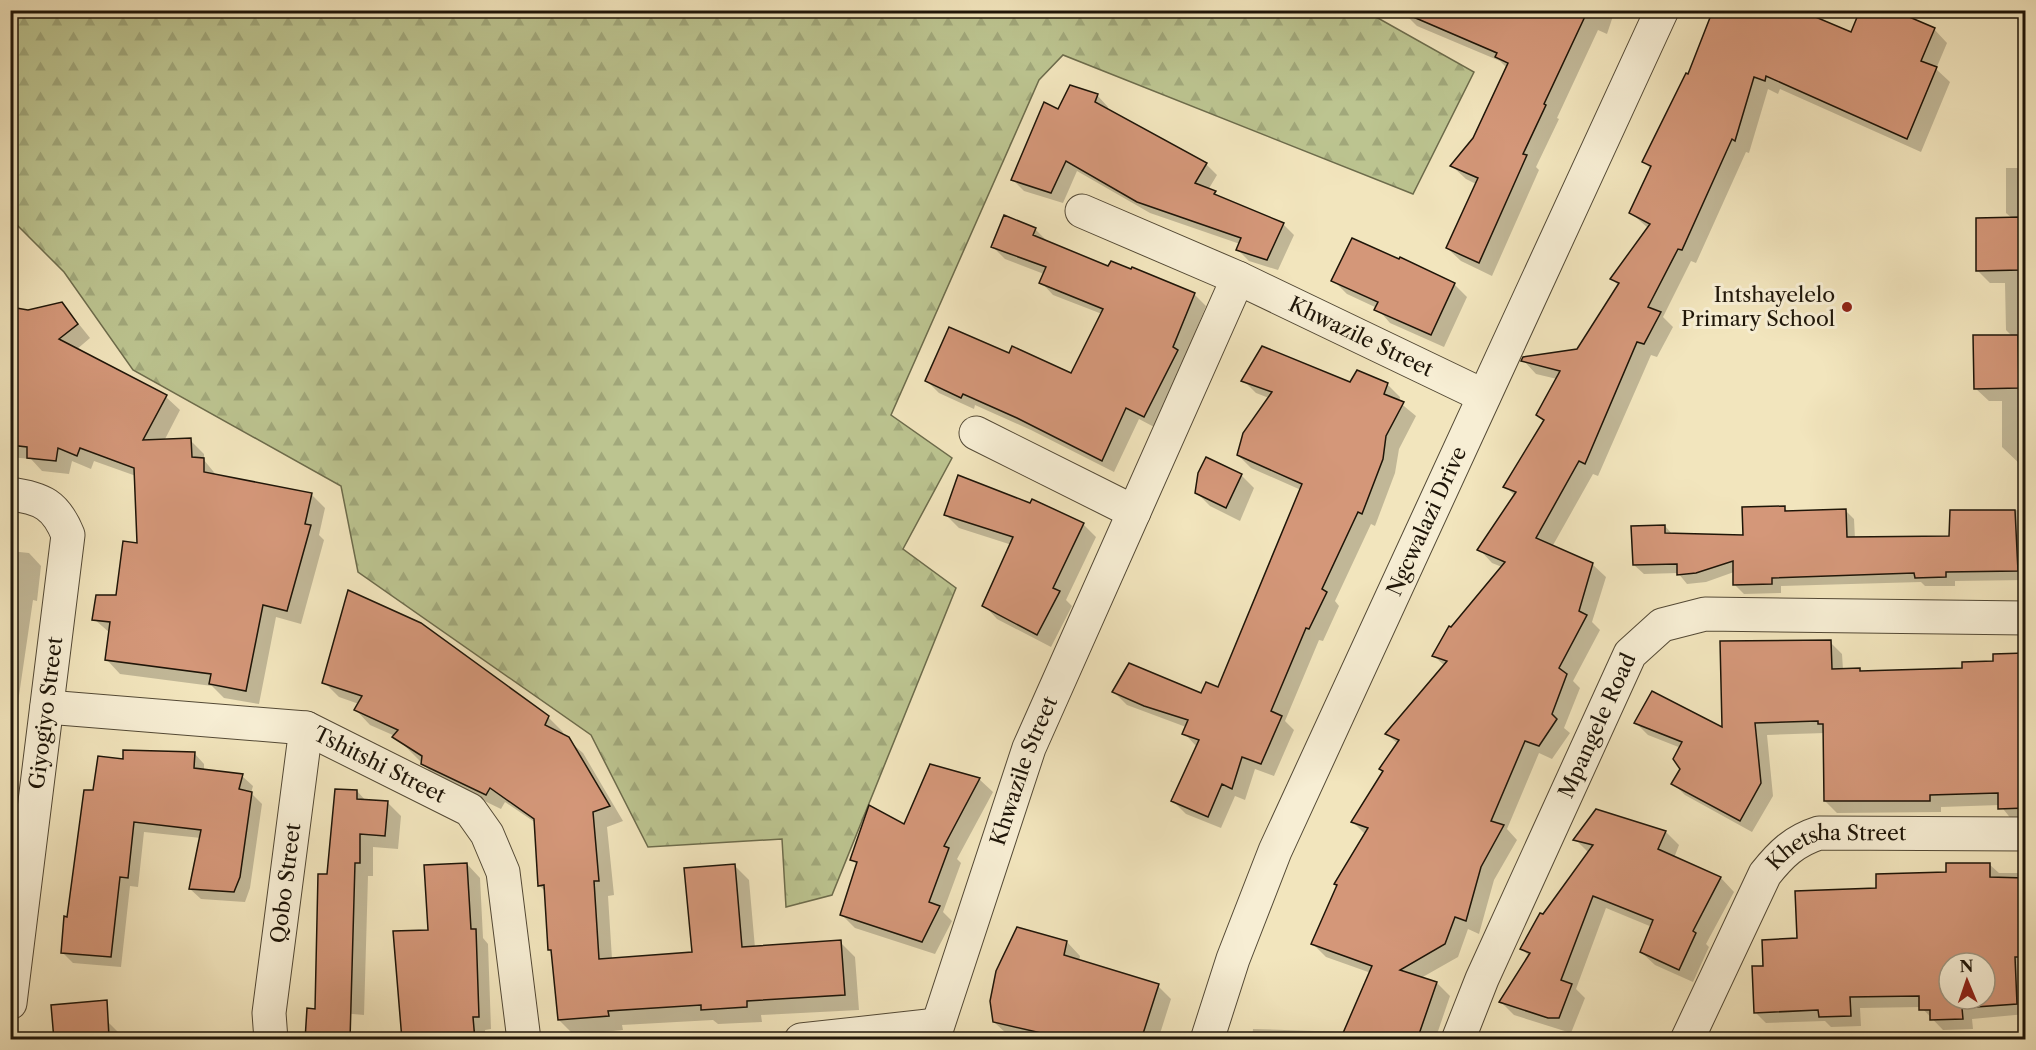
<svg xmlns="http://www.w3.org/2000/svg" width="2036" height="1050" font-family="'Libre Caslon Text',serif">
<style>
.forest{fill:url(#forest-firs);stroke:#6d6c4c;stroke-width:1.5}
.shadow{fill:#0003;fill-rule:evenodd}
.building{fill:#d49779;stroke:#1e1508;stroke-width:1.5;fill-rule:evenodd}
.lines{fill:none;stroke-linecap:round;stroke-linejoin:round}
.minor-casing{stroke:#534935;stroke-width:35}
.minor{stroke:#f7eed4;stroke-width:33}
.poi-dot{fill:#8f2418;stroke:#f7eed4;stroke-width:2}
.labels{text-anchor:middle;stroke-width:6;stroke-linejoin:round;paint-order:stroke}
.poi-label{font-size:21px;fill:#1e1508;stroke:#f7eed4;text-anchor:end}
.street-label{font-size:21px;fill:#1e1508;stroke:#f7eed4}
</style>
<defs>
<pattern id="forest-firs" width="22" height="20" patternUnits="userSpaceOnUse" patternTransform="scale(1.5)"><rect width="22" height="20" fill="#bcc490"/><path d="M5 1l3.5 6h-7zM16 11l3.5 6h-7z" fill="#a1a87b"/></pattern>
</defs>
<rect width="100%" height="100%" fill="#f2e5bd"/>
<filter id="stains"><feTurbulence type="fractalNoise" baseFrequency=".00333" numOctaves="4"/><feColorMatrix values="0 0 0 0 .2 0 0 0 0 .09 0 0 0 0 .02 0 0 0 .5 -.17"/></filter>
<radialGradient id="worn" r=".72"><stop offset=".6" stop-color="#630" stop-opacity="0"/><stop offset="1" stop-color="#630" stop-opacity=".3"/></radialGradient>
<path class="forest" d="M1376,11v6l98,55 -61,122 -350,-139 -24,25 -148,335 61,43 -49,91 53,39 -124,307 -46,12 -4,-68 -134,8 -57,-112 -233,-163 -17,-86 -208,-116 -69,-98 -53,-53v-208z"/>
<g class="shadow">
<path d="M1405,10h210l-8,24 -9,-4 -41,88 2,1 -23,48 3,3 -47,106 -31,-15 -14,-13 29,-64 -10,-5 -14,-13 22,-28 33,-70 -7,-7 -83,-35 -13,-13z"/>
<path d="M1716,10h104l-4,9 36,15 82,-5 13,14 -11,26 14,13 -29,70 -141,-63 -2,5 -10,-5 -19,64 -3,-1 -50,111 -5,-2 -28,56 10,10 -16,30 -6,-2 -53,121 -5,-2 -41,73 40,17 14,13 -14,45 8,8 -27,51 7,7 -16,40 6,5 -18,26 -13,-6 -32,76 10,11 -23,40 -15,54 -11,-5 -10,28 -37,21 16,5 13,13 -15,44h-183l1,-11 92,3 26,-59 -45,-16 -14,-14 54,-108 -13,-13 31,-50 -3,-3 17,-25 -11,-10 58,-68 -11,-10 18,-27 50,-62 -10,-4 -13,-14 36,-53 -10,-10 39,-65 -6,-6 19,-36 -21,-5 -13,-14 54,-10 42,-64 -7,-7 36,-51 -17,-15 20,-44 -7,-7 45,-86z"/>
<path d="M1097,95l11,12 -1,3 99,54 11,11 -9,15 14,9 61,25 11,11 -16,35 -29,-9 -11,-11 2,-6 -90,-31 -73,-42 -14,32 -39,-12 -11,-11 45,-69z"/>
<path d="M2006,168h20v298h-4l-20,-19v-46h-13l-14,-13 37,-52 -6,-6 -1,-47h-15l-13,-13 36,-51 -7,-6z"/>
<path d="M1035,229l12,12 62,27 85,26 12,12 -50,122 -17,-9 -25,53 -83,-42 -56,-25 -1,4 -35,-16 -12,-12 82,-26 63,20 30,-61 -49,-19 -12,-13 3,-8 -39,-15 -12,-12z"/>
<path d="M1333,280l121,4 13,13 -23,50 -54,-24 -13,-15 -30,-14z"/>
<path d="M62,303l28,35 -14,12 90,47 14,13 -16,31 26,-1 14,14v6l13,16 94,18 14,14 -6,27 5,5 -23,84 -25,-7 -17,87 -35,-6 -12,-12 -92,-12 -13,-14 3,-27 -16,-14 23,-23 22,-51 -3,-69 -42,-15 -3,8 -19,-8 -3,13 -27,-3 -11,-12 -21,-2v-148l18,3z"/>
<path d="M1243,380l144,4 13,13 -1,5 17,14 -17,33 -4,24 -20,53 -4,-2 -36,77 4,5 -16,35 -4,-1 -34,81 9,9 -20,46 -19,-7 -10,31 -10,-4 -14,32 -35,-14 -13,-13 24,-54 -13,-14 2,-6 -59,-22 -13,-13 87,3 18,-6 82,-199 -50,-22 -13,-13 31,-57 -13,-5z"/>
<path d="M1241,475l13,13 -14,33 -30,-15 -14,-14z"/>
<path d="M1784,508l5,4 56,-2 9,9 1,20 95,-2 1,-25 75,-2v70l-71,1v5h-30l-4,-4 -140,4v7l-37,1 -9,-9 -1,-13 -28,10 -19,2 -9,-11 -34,1 -10,-9 31,-39 8,9 72,1z"/>
<path d="M945,514l138,10 13,13 -30,63 6,6 -21,41 -54,-28 -13,-14 28,-60 -53,-17z"/>
<path d="M10,551l19,2 12,13 -4,35 -4,-1 -16,109 -2,41h-5z"/>
<path d="M1830,642l12,12 1,16h16l3,3 102,-4 31,-7v-7l31,-1v166h-14l-12,-15 -59,2v5l-104,1 -12,-12v-68l-58,2 6,61 -21,36 -67,-37 -12,-12 9,-14 -1,-21 -33,-13 -12,-12 87,7z"/>
<path d="M324,682l224,35 15,15 -1,3 21,18 40,68 -16,6 7,68 -6,1 4,63 81,-6 41,-88 15,15 6,68 85,-6 15,15 4,53 -98,5 1,7 -44,2 -5,-4 -91,5 1,5 -49,5 -15,-15 -6,-67 -4,-3 -3,-58 -7,-7 -3,-62 -31,-21 -4,7 -64,-31 -42,-42 -25,-11 -14,-15 3,-6 -20,-7z"/>
<path d="M194,753l10,11v7l38,5 11,10 -2,7 11,11 -12,84 -5,14 -44,-3 -11,-10 11,-51 -57,-6 -6,55 -8,-1 -9,81 -48,-4 -10,-10 31,-162 31,-30z"/>
<path d="M979,779l14,13 -36,67 4,4 -18,49 9,9 -17,33 -80,-26 -13,-13 16,-50 -6,-5z"/>
<path d="M357,791l9,10 22,2 13,13 -3,33 -25,-2v29h-5l-4,139 -34,-3 -1,-136z"/>
<path d="M1597,811l69,21 13,13 -5,13 47,20 13,14 -28,52 3,3 -16,35 -38,-17 -14,-13 11,-25 -46,-19 -30,81 9,9 -14,35 -57,-18 -13,-13 28,-46 -7,-7 66,-97 -13,-13z"/>
<path d="M467,864l13,14 3,60 5,6 3,85 -6,1 1,10h-82l25,-109z"/>
<path d="M1989,864l10,9h27v141l-54,5 1,10 -30,1 -22,-23 -61,1 1,18 -30,1 -6,-6 -59,2 -11,-11 10,-45 33,-27 80,-50zM1949,963h36v36h-36z"/>
<path d="M1067,942l13,14 -1,5 79,25 13,13 -13,41h-130l-20,-5 -14,-13z"/>
<path d="M107,1021l14,14v5h-66z"/>
</g>
<g class="building">
<path d="M1397,10h191l-44,94 2,1 -23,49 4,1 -48,108 -33,-15 32,-70 -28,-12 23,-28 35,-75 -13,-6 2,-4z"/>
<path d="M1713,10h86l52,22 9,-22h33l42,18 -14,33 16,6 -30,72 -141,-63 -1,5 -11,-4 -19,64 -3,-2 -50,111 -4,-1 -30,58 13,5 -17,32 -7,-2 -52,122 -6,-3 -43,77 57,25 -14,48 8,4 -28,53 8,6 -15,40 5,5 -18,27 -14,-5 -34,80 13,4 -23,42 -15,54 -11,-4 -10,27 -45,26 37,12 -20,58h-77l32,-74 -61,-22 26,-59 -3,-1 34,-56 -17,-6 32,-51 -4,-2 20,-29 -14,-6 62,-73 -15,-5 17,-30 2,1 54,-65 -28,-12 39,-58 -13,-5 41,-67 -8,-5 24,-44 -39,-10 2,-4 54,-8 42,-66 -9,-4 40,-55 -21,-11 22,-47 -9,-4 44,-89 2,1z"/>
<path d="M1070,85l28,9 -3,8 112,61 -12,20 21,8 -2,3 70,29 -17,37 -31,-10 5,-12 -104,-36 -71,-41 -15,32 -40,-13 33,-78 14,7z"/>
<path d="M1004,215l32,13 -3,7 75,31 3,-5 20,8 1,-2 63,26 -22,54 5,3 -34,67 -18,-9 -24,53 -85,-43 -54,-24 -2,4 -36,-17 24,-54 60,26 3,-7 59,27 32,-64 -64,-26 7,-16 -55,-20z"/>
<path d="M2021,217v53l-45,1v-53z"/>
<path d="M1352,238l47,21 1,-2 55,26 -24,52 -57,-25 4,-8 -47,-21z"/>
<path d="M62,302l16,22 -19,15 108,56 -24,45 48,-2 1,19 12,1v14l108,21 -7,31 6,1 -24,86 -24,-6 -17,86 -37,-7 2,-10 -106,-14 5,-38 -18,-2 4,-25h20l7,-54 14,2 -3,-75 -54,-20 -3,8 -19,-8 -2,13 -29,-3v-11l-17,-2v-138l18,3z"/>
<path d="M1973,335h45l1,53 -45,1z"/>
<path d="M1262,346l88,36 7,-12 31,13 -4,11 20,8 -18,34 -3,23 -21,55 -4,-2 -36,77 5,3 -18,37 -3,-1 -35,83 11,5 -21,48 -19,-7 -10,32 -10,-5 -14,33 -37,-16 28,-61 -17,-6 6,-14 -44,-14 -32,-14 17,-29 72,30 5,-11 12,5 84,-203 -65,-29 6,-22 29,-41 -31,-11z"/>
<path d="M1206,457l36,17 -16,34 -31,-15 3,-20z"/>
<path d="M958,475l72,28 2,-4 52,24 -31,65 7,3 -23,44 -55,-29 31,-69 -69,-22z"/>
<path d="M1785,506v5l61,-2 1,28 102,-1 1,-26h65l3,61 -72,1v5l-31,1 -1,-5 -142,5v6l-39,1v-24l-37,12 -19,2v-11l-44,1 -2,-39 34,-1v8l78,2 -1,-28z"/>
<path d="M348,590l73,33 128,93 -4,9 24,12 41,69 -17,6 6,69h-5l5,78 93,-7 -8,-84 51,-4 7,83 99,-7 4,55 -98,6v6l-46,3v-5l-93,6 1,5 -51,4 -7,-70h-3l-4,-65 -6,1 -4,-67 -44,-31 -4,7 -65,-31 1,-8 -30,-19 6,-7 -44,-20 8,-14 -40,-13z"/>
<path d="M1831,640l1,29 28,-1v3l102,-3v-6l31,-1v-7l32,-1v155l-27,1v-16l-68,2v6h-106l-1,-77h-5v-3l-63,2 6,60 -21,38 -69,-37 9,-15 -7,-10 9,-17 -48,-19 18,-32 70,36 -2,-86z"/>
<path d="M123,750l72,2 -1,16 49,6 -4,15 13,3 -12,85 -6,15 -45,-3 12,-59 -67,-8 -6,56 -8,-1 -9,80 -50,-4 3,-37 3,1 17,-127h9l5,-34 25,3z"/>
<path d="M930,764l50,14 -36,68 5,2 -20,54 11,4 -18,36 -82,-27 17,-53 -7,-2 19,-55 35,19z"/>
<path d="M335,789l22,1v9l31,2 -3,35 -25,-2v29h-5l-5,177h-45l2,-32 8,1 3,-135h9z"/>
<path d="M1596,809l70,22 -8,18 63,28 -28,54 3,2 -17,37 -39,-18 13,-32 -60,-24 -32,84 11,4 -13,34h-11l-49,-16 31,-49 -10,-4 20,-36 3,1 50,-69 -20,-5z"/>
<path d="M467,863l4,66h5l3,88h-6l2,23h-73l-9,-109 35,-1 -4,-65z"/>
<path d="M1946,863h44v14l35,1 -2,79h-8l2,47 -55,4 1,11 -33,1v-10h-11v-14l-69,1 1,19 -32,1 -1,-7 -64,3 -2,-47h11l-1,-26 35,-2 -2,-47 81,-3v-14l70,-2zM1949,963h36v36h-36z"/>
<path d="M1017,927l50,14 -3,14 95,29 -18,56h-69l-79,-18 -3,-21 6,-30z"/>
<path d="M107,1000l2,37 -55,3 -3,-35z"/>
</g>
<g class="lines">
<g class="minor-casing">
<g id="minor">
<path id="s1" d="M1082,211l156,67 246,118"/>
<path d="M976,433l158,79"/>
<path d="M10,494c32,4 46,11 58,41l-58,468"/>
<path id="s2" d="M47,707l259,21 164,82 17,24 16,38 21,168"/>
<path id="s3" d="M271,1040l-2,-27 37,-285"/>
<path d="M801,1040l136,-15"/>
<path id="s4" d="M933,1040l96,-292 209,-470"/>
<path id="s5" d="M1207,1040l26,-81 42,-108 387,-841"/>
<path id="s6" d="M1458,1040l24,-61 148,-325 32,-29 43,-11 321,4"/>
<path id="s7" d="M1687,1040l78,-166c16,-20 29,-33 54,-41l207,1"/>
</g>
</g>
<use href="#minor" class="minor"/>
</g>
<circle class="poi-dot" cx="1847" cy="307" r="6"/>
<g class="labels">
<g class="poi-label">
<text x="1835" y="302">Intshayelelo<tspan x="1835" dy="24">Primary School</tspan></text>
</g>
<g class="street-label">
<text dy="7" stroke="none"><textPath href="#s1" startOffset="306">Khwazile Street</textPath></text>
<text dy="7" stroke="none"><textPath href="#s5" startOffset="564">Ngcwalazi Drive</textPath></text>
<text transform="translate(46 713) rotate(-83)" y="7">Giyogiyo Street</text>
<text dy="7" stroke="none"><textPath href="#s6" startOffset="344">Mpangele Road</textPath></text>
<text dy="7" stroke="none"><textPath href="#s2" startOffset="342">Tshitshi Street</textPath></text>
<text dy="7" stroke="none"><textPath href="#s4" startOffset="284">Khwazile Street</textPath></text>
<text dy="7" stroke="none"><textPath href="#s7" startOffset="266">Khetsha Street</textPath></text>
<text dy="7" stroke="none"><textPath href="#s3" startOffset="158">Qobo Street</textPath></text>
</g>
</g>
<rect width="2036" height="1050" fill="none" stroke="#f2e5bd" stroke-width="36"/>
<rect x="12" y="12" width="2012" height="1026" fill="none" stroke="#1e1508" stroke-width="3"/>
<rect x="18" y="18" width="2000" height="1014" fill="none" stroke="#1e1508" stroke-width="1.5"/>
<g transform="translate(1967 981) rotate(358)"><circle r="28" fill="#f7eed4" stroke="#a09782" stroke-width="1.5"/>
<path d="M0-4.5L10 22L0 15L-10 22Z" fill="#8f2418"/>
<text y="-9" font-size="16" font-weight="bold" text-anchor="middle" fill="#1e1508">N</text>
</g>
<rect width="100%" height="100%" filter="url(#stains)"/>
<rect width="100%" height="100%" fill="url(#worn)"/>
</svg>
